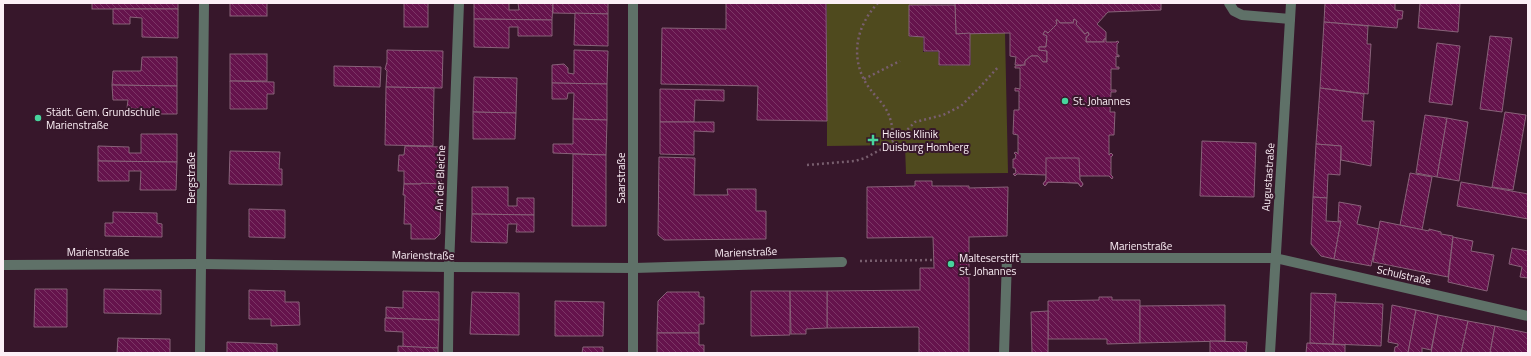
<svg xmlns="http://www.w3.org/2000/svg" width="1531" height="356" font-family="'Titillium Web',sans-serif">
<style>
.park{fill:#4f4a1e}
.building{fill:url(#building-back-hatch);stroke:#886279}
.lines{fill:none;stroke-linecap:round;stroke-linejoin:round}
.path{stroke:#785e6e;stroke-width:2.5;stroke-dasharray:2 3;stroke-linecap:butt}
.minor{stroke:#5f7168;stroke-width:10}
.poi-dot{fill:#48d49d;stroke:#37172b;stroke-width:1.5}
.labels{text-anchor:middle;stroke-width:4;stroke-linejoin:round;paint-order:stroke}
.poi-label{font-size:11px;fill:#fceff6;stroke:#37172b;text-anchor:start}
.street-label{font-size:11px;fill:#fceff6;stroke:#37172b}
</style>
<defs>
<pattern id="building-back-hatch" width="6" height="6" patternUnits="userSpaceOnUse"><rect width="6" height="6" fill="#65134c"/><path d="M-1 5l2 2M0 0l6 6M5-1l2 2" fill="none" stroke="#7c3666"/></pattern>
</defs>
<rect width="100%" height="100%" fill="#37172b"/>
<path class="park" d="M827,3h128l-46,2v32h14v15h15l1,14 32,-1 -1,-31 35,-1 3,140 -102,1 -1,-29 -78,1z"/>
<g class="building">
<rect x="92" y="3" width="86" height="6"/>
<rect x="230" y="3" width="37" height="13"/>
<rect x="404" y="3" width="24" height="24"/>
<path d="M474,3h35v7h10l-1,-7h35l-1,17 -78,-1z"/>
<path d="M553,3h55v11l-55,-1z"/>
<path d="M726,3h100l1,118 -70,-1 1,-34 -97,-2 1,-56 64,1z"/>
<path d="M955,3h206v7l-53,2 -11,12 9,8v7h-2v3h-18v-5l3,-2 -1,-3 -3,2 -9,-10 1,-3 -3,-2 -1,4h-13l-2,-3h-2l1,4 -9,9 -3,-2 -2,3 4,2 -1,11h-7v3l8,1v11h-4l-5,-6h-7l-6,5v4h-10l1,-8 -6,-1v-23l-54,1z"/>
<path d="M1325,3h70v7l8,1 -1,8h-4l-1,9 -73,-6z"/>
<path d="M1420,3h40l-2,29 -40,-4z"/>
<path d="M909,5h46l1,29 14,-1v32h-31v-14h-15v-14l-15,-1z"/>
<path d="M113,9h65v29l-36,-1v-19l-12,-1v7h-17z"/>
<path d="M575,13l33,1v32l-34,-1z"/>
<path d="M474,19l78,1v16h-34v-9h-9v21l-35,-1z"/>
<path d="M1074,19l3,2 -1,3 9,10 3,-2 1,3 -3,2v5h18v-3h2v3h10l1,-1 2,1 -2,2v11h2v2l-3,-1v11h3v2h-8v21h5v2h-5l-1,20h5l-1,23h-5v20l2,-2 2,2 -2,2v18l2,2 -1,2 -3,-3h-30l1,4 3,4 -2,3 -3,-4 -30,-1 -3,4 -2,-2 3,-4v-5l-29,-1 -2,2 -2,-2 3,-1 -1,-5h-2v-9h2l1,-4 -2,-2 2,-1 2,2v-19l-5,-1 1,-24h5v-19h-4v-3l5,1v-21h-5v-2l10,-1v-4l6,-5h7l5,6h4v-11l-8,-1v-3h7l1,-11 -4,-2 2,-3 3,2 9,-9 -1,-4h2l2,3h13z"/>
<path d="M1324,22l44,4 -1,18h4l-3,50 -48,-6z"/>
<path d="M1490,36l22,2 -10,74 -22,-3z"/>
<path d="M1437,43l23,3 -8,59 -23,-3z"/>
<path d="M387,50l56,1 -1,37 -56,-1 1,-16 -2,-2 2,-7z"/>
<path d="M574,50l34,1 -1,33 -55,-1v-18l12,-1 4,4v5l6,1z"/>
<rect x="230" y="54" width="37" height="27"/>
<path d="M142,57h35v29l-65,-1 1,-14h28z"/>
<path d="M334,66l47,1 -1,20 -46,-1z"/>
<path d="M474,77l43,1 -1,35 -43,-1z"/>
<path d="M230,81l44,1v12h-7v15h-37z"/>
<path d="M552,83l55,1v36l-34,-1 1,-26h-6l-1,6h-15z"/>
<path d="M112,85l65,1v28h-36l1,-5 -15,-1 1,-8h-15z"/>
<path d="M386,87l48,1 -1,58 -48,-1z"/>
<path d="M1320,88l44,6 -2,27h12l-3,45 -30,-6v-14l-25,-2z"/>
<path d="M660,89l64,1v11l-29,-1 -1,22h-34z"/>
<path d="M473,112l43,1 -1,26h-42z"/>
<path d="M1505,112l21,3 -13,75 -21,-3z"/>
<path d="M1425,115l22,3 -10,59 -21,-4z"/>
<path d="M1447,118l21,4 -9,59 -22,-4z"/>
<path d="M573,119l34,1 -1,35 -53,-2v-9h20z"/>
<path d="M660,122h54v10l-20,-1v24l-34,-1z"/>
<path d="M141,134h36v28l-79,-1v-15l31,1v6h12z"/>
<path d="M1202,141l54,2 -2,54 -54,-1z"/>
<path d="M1316,144l25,2 -1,29 -12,-1 -1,24 -14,-1z"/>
<path d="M405,146l37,1 -1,37h-37v-13h-6l1,-16h5z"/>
<path d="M230,151l50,1 -1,17h3v16l-53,-1z"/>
<path d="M573,154l33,1v71h-34z"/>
<path d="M659,157l36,1 -1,37h34l-1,-6h29v22h10v28l-102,1 -6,-5z"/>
<path d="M1046,158h33l1,22 3,4 -2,3 -3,-4 -30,-1 -3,4 -2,-2 3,-4z"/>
<path d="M98,161l79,1 -1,28h-36l1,-19h-12v10h-31z"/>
<path d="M1410,173l22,4 -10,53 -22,-5z"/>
<path d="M915,181h17v5h37v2l39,-1 -1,49 -38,1v116h-50v-25l-1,-1 -91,1v-37l93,-1v-22h14l-1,-31 -66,1v-51l48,-1z"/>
<path d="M1461,182l67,12v25l-71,-13z"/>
<path d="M421,183l20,1 -1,50 -5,5h-24v-15h-7l1,-29h-2l1,-11h17z"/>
<path d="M472,187h36v19h9v-8h17v17l-62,-1z"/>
<path d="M1313,197l14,1 -1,23 15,1 -7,37 -13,-3 -10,-12z"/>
<path d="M1339,202l22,4 -4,18 22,5 -8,37 -37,-7 7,-38h-3z"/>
<path d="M249,209l36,1v28l-36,-1z"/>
<path d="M113,212l44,1v10l5,1v13l-57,-1v-13h8z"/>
<path d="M472,214l62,1v17h-18l1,-8h-9l-1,19 -36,-1z"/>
<path d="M1380,221l49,10v-2l12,3v2l12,2 -5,41 -75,-15z"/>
<path d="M1453,237l20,4 -2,10 23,4 -7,36 -39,-9z"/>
<path d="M1512,248l16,3v27l-8,-1 2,-10 -13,-3z"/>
<path d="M35,289h32v38h-33z"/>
<path d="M104,289l57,1v24l-57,-1z"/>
<path d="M249,290l36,1v11h14l1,23 -29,1v-7h-22z"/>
<path d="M403,291l36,1v28l-53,-2v-11l17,1z"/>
<path d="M751,291h39v44l-39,1z"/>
<path d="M790,291h37v37l-21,1v5h-15z"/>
<path d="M472,292l47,1v42l-49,-1z"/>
<path d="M667,292h32v5h5v27h-5v9h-42l1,-32z"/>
<path d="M1311,293l25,1 -3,50 -23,-1z"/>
<path d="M1099,297h13v3h28v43l-33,1v-5h-59v-38l51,-1z"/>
<path d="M555,301l49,1 -1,34h-48z"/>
<path d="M1335,302l48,2 -2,42 -48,-2z"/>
<path d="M1225,305v36l-85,2v-37z"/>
<path d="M1392,305l24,5 -8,43h-14l1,-6 3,-1v-2l-10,-2z"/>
<path d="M1416,310l22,5 -7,35 -9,-2v5h-14z"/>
<path d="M1048,311v42h-16l-1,-41z"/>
<path d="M1438,315l30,6 -7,32h-30z"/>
<path d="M385,318l54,2 -1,28 -35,-1v-15l-18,-1z"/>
<path d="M1468,321l27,5 -5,27h-29z"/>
<path d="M1495,326l33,7v20h-38z"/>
<path d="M657,333h42v12h5v8h-47z"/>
<path d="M118,338l52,1v14h-53z"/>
<path d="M1210,341l37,1 -1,11h-36z"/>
<path d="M227,342l50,2v9h-50z"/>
<path d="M1307,343l38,2v8h-39z"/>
<path d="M398,346l40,2v5h-40z"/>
<path d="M583,347h20v6h-21z"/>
</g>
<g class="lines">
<g class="path">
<path d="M878,3c-23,24 -29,58 -8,86 6,8 14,15 18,24 4,9 5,18 5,27"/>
<path d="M864,79l36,-18"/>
<path d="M807,165l48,-4 10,-3 15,-8 23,-16 12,-12 28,-7 18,-9 19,-19 19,-21"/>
<path d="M969,259h19"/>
<path d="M860,261l74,-1"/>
</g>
<g class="minor">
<path d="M1229,3l5,8 8,4 48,4"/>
<path d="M3,265l199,-1 247,3 185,1 208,-6"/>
<path d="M200,353l4,-350"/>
<path d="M448,353l1,-86 10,-264"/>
<path d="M633,353v-350"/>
<path d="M1004,353l3,-95h268l253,58"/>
<path d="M1270,353l21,-350"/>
</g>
</g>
<g class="poi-dot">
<circle cx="1065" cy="101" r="4"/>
<circle cx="38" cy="118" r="4"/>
<path d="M871 134h4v4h4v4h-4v4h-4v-4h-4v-4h4z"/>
<circle cx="951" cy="264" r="4"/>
</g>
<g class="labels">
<g class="poi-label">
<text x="1073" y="105">St. Johannes</text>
<text x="46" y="116">Städt. Gem. Grundschule<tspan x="46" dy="13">Marienstraße</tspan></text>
<text x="882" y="138">Helios Klinik<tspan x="882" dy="13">Duisburg Homberg</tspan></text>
<text x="959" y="262">Malteserstift<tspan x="959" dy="13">St. Johannes</tspan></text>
</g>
<g class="street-label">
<text transform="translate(1268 177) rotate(-86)" y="4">Augustastraße</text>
<text transform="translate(191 178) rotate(-90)" y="4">Bergstraße</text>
<text transform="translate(440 178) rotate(-88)" y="4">An der Bleiche</text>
<text transform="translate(621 178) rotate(-90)" y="4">Saarstraße</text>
<text x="1141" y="250">Marienstraße</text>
<text x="98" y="256">Marienstraße</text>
<text transform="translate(746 252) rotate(-2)" y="4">Marienstraße</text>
<text transform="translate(423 255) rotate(1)" y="4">Marienstraße</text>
<text transform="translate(1404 275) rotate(13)" y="4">Schulstraße</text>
</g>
</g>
<rect width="1531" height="356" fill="none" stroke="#fceff6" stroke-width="8"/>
</svg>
